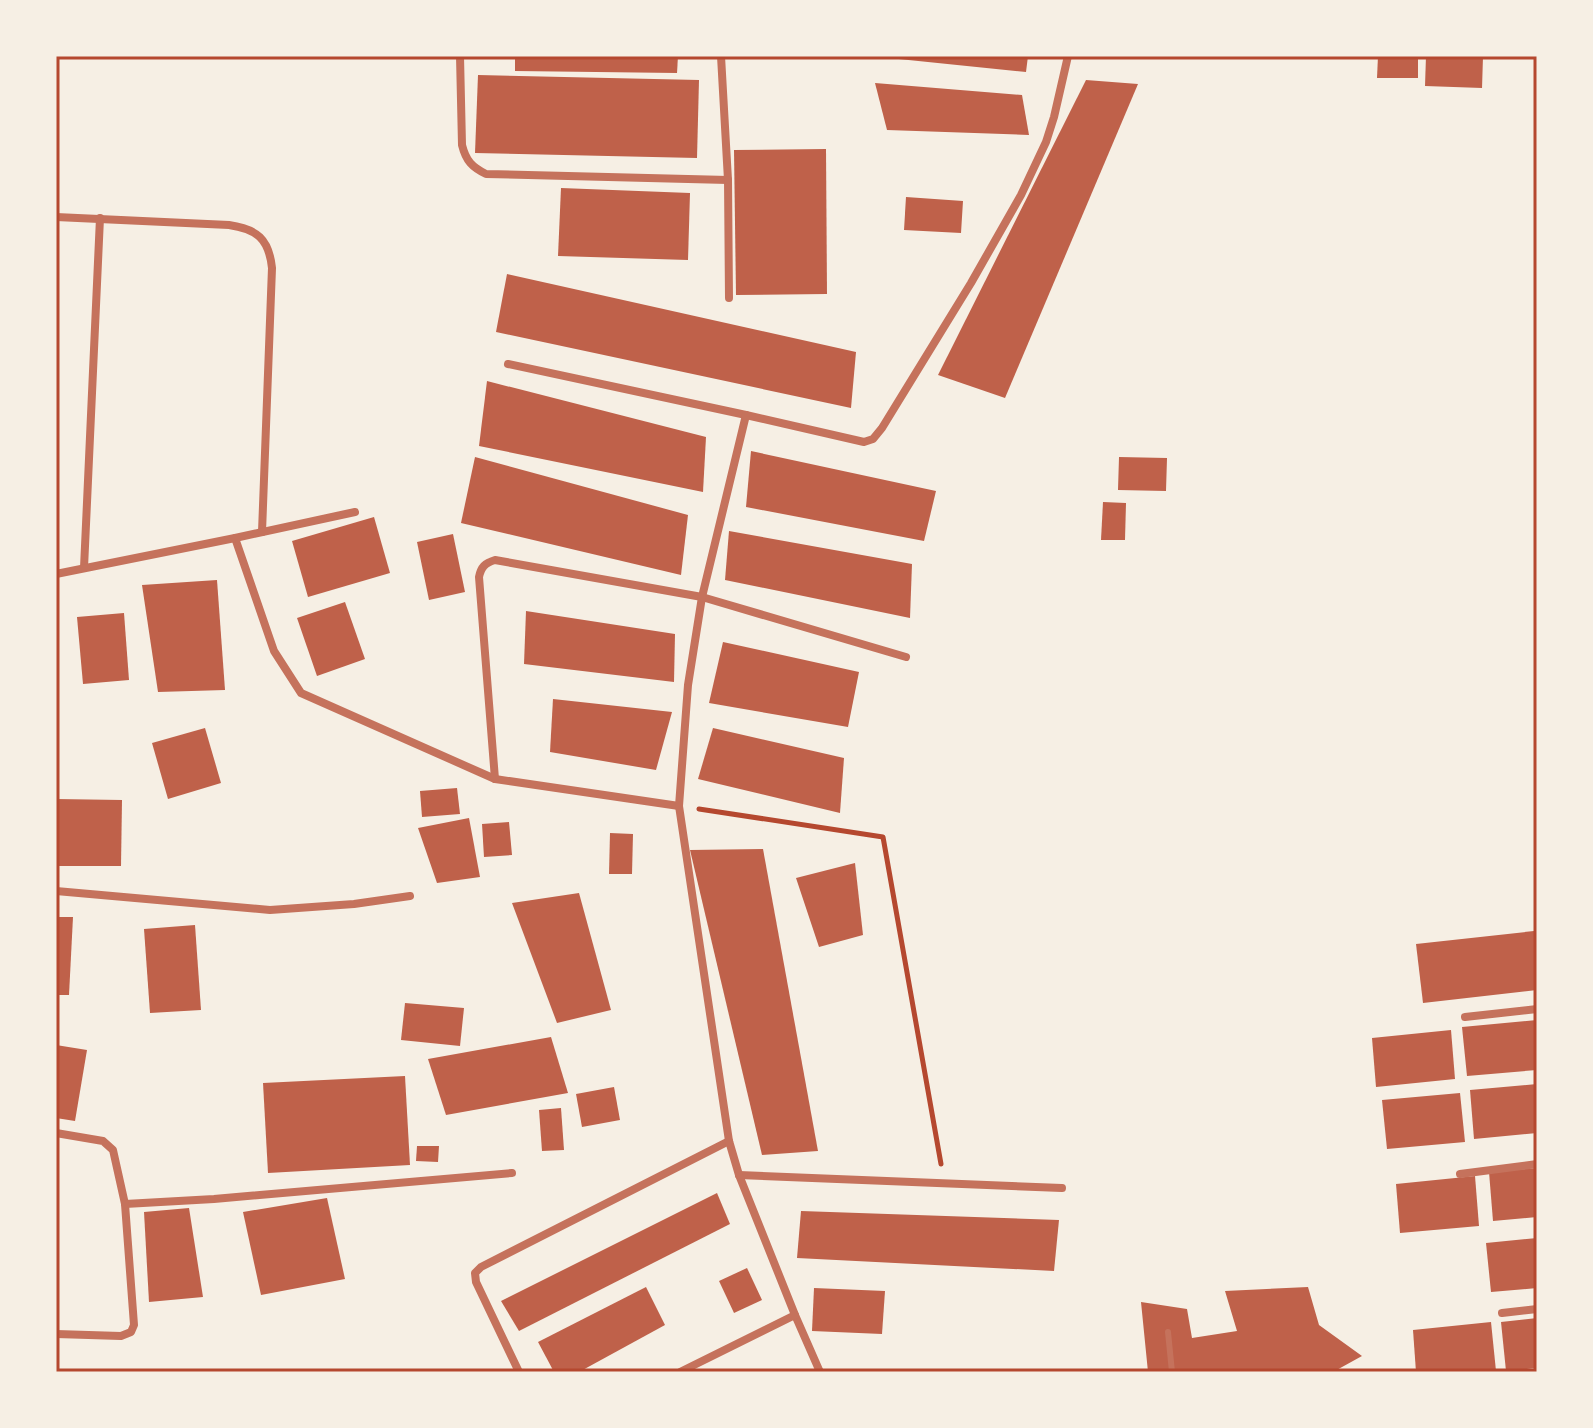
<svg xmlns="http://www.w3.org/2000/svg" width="1593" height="1428" font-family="Inter,sans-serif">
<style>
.building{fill:#bf614a}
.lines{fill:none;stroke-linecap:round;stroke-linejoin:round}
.path{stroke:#b5482f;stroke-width:5}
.service{stroke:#c5725c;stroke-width:6}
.minor{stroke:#c5725c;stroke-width:8}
.neatline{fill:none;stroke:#b5482f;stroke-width:3}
</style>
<rect width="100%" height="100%" fill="#f6efe4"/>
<g class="building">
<path d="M515,56h163l-1,17 -162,-2z"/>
<path d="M889,56h139l-2,16 -137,-14z"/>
<path d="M1378,56h40v22h-41z"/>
<path d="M1426,56h57l-1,32 -57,-2z"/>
<path d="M478,75l221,5 -2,78 -222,-5z"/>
<path d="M1086,80l52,4 -133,314 -67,-23z"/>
<path d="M875,83l147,12 7,40 -142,-5z"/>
<path d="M826,149l1,145 -91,1 -2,-145z"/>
<path d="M561,188l129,5 -2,67 -130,-4z"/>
<path d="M906,197l57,4 -2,32 -57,-3z"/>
<path d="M507,274l349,78 -5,56 -355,-76z"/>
<path d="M487,381l219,56 -3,55 -224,-46z"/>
<path d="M751,451l185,40 -12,50 -178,-34z"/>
<path d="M475,457l213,58 -7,60 -220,-52z"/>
<path d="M1119,457l48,1 -1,33 -48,-1z"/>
<path d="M1103,502l23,1 -1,37h-24z"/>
<path d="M374,517l16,56 -82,24 -16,-56z"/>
<path d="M729,531l183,33 -2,54 -185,-38z"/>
<path d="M453,534l12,58 -36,8 -12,-58z"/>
<path d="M217,580l8,110 -67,2 -16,-107z"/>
<path d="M345,602l20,57 -48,17 -20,-58z"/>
<path d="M526,611l149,23 -1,48 -150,-18z"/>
<path d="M124,613l5,67 -46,4 -6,-67z"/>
<path d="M723,642l136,30 -11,55 -139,-24z"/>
<path d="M553,699l119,13 -16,58 -106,-18z"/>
<path d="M205,728l16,55 -53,16 -16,-56z"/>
<path d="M713,728l131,30 -4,55 -142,-34z"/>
<path d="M457,788l3,26 -38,3 -2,-26z"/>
<path d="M56,799l66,1 -1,66h-65z"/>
<path d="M469,818l11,59 -43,6 -19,-55z"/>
<path d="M509,822l3,33 -28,2 -2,-33z"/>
<path d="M610,833l23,1 -1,40h-23z"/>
<path d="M763,849l55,302 -56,4 -72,-305z"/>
<path d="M855,863l8,72 -44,12 -23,-69z"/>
<path d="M579,893l32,117 -54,13 -45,-120z"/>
<path d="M56,917h17l-4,78h-13z"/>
<path d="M195,925l6,85 -51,3 -6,-84z"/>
<path d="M1534,931l3,31v28l-114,13 -7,-59z"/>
<path d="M405,1003l59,5 -4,38 -59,-6z"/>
<path d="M1537,1020v50l-70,6 -5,-49z"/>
<path d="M1451,1030l4,49 -79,8 -4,-49z"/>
<path d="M551,1037l17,56 -122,22 -18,-56z"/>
<path d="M56,1045l31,5 -12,71 -19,-3z"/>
<path d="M405,1076l5,89 -142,8 -5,-90z"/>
<path d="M1537,1084v49l-63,6 -4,-49z"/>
<path d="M614,1087l6,33 -38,7 -6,-33z"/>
<path d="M1460,1093l5,49 -78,7 -5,-49z"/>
<path d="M561,1108l3,42 -22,1 -3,-41z"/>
<path d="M417,1146h22l-1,16 -22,-1z"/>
<path d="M1537,1168v49l-44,4 -4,-49z"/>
<path d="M1475,1176l4,50 -79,7 -4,-49z"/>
<path d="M717,1193l13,31 -211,107 -18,-30z"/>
<path d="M327,1198l18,81 -84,16 -18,-83z"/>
<path d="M189,1208l14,89 -54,5 -5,-90z"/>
<path d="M801,1211l258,9 -5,51 -257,-13z"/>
<path d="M1537,1238v50l-46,4 -5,-49z"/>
<path d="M747,1268l15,32 -28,13 -15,-32z"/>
<path d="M646,1287l19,38 -86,47h-25l-16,-30z"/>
<path d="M1308,1287l11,38 43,31 -29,16h-185l-7,-70 46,7 5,29 45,-7 -12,-40z"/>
<path d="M814,1288l71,3 -3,43 -70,-3z"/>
<path d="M1537,1318v50l-31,3 -5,-49z"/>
<path d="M1491,1322l5,49 -80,1 -3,-42z"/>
</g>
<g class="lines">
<path class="path" d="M699,809l184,28 58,327"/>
<path class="service" d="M1168,1332l4,40"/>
<g class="minor">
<path d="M460,56l2,89c4,16 10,22 24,29l242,6 -7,-124"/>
<path d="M728,180l1,118"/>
<path d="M56,217l173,8c28,4 40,14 43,43l-10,264"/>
<path d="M508,364l238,51 118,27 9,-3 9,-11 89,-145 50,-88 25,-53 8,-25 14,-61"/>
<path d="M235,538l39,113 27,42 194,86 184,27"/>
<path d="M84,568l16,-350"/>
<path d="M56,574l179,-36 120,-26"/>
<path d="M495,779l-16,-202c2,-10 6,-14 16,-17l207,37 204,60"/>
<path d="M56,891l214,19 84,-6 56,-8"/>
<path d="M1465,1017l72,-8"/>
<path d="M56,1133l47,8 10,9 12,54 89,-5 298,-26"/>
<path d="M1460,1174l77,-10"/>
<path d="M739,1175l323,13"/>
<path d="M1502,1313l35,-4"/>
<path d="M795,1315l25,57"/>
<path d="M56,1334l65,2 10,-4 3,-7 -9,-121"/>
<path d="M519,1372l-43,-90 -1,-9 6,-6 248,-126"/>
<path d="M680,1372l115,-57 -56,-140 -10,-34 -50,-335 9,-121 14,-88 44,-182"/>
</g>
</g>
<rect width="1593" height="1428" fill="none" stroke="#f6efe4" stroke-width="116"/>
<rect x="58" y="58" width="1477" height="1312" class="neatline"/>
</svg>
